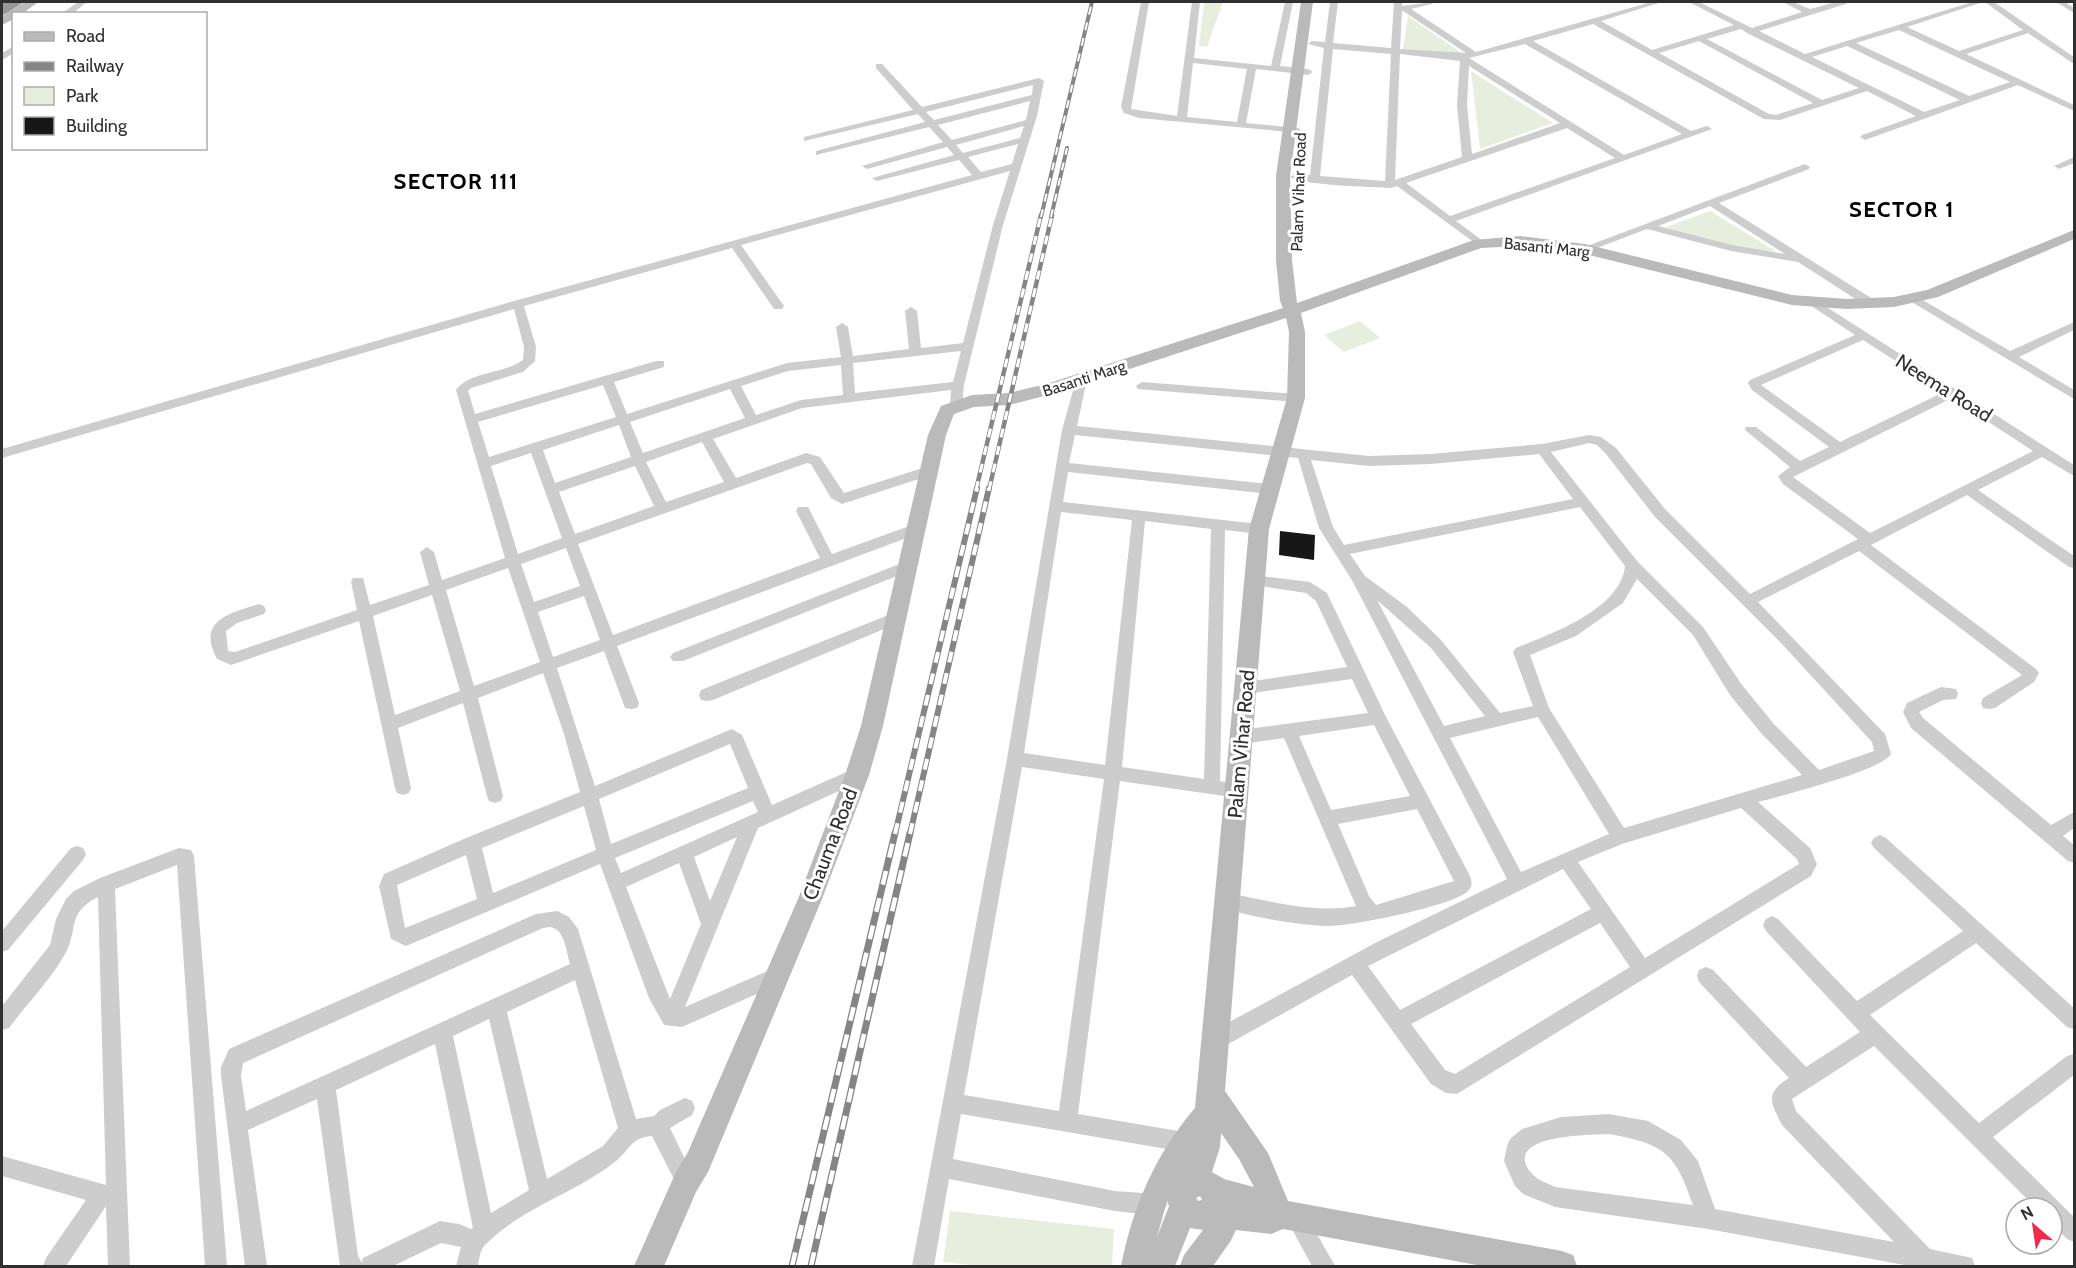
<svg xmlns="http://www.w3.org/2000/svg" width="2076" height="1268" font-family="Cabin,sans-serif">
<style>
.green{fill:#e8eede}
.building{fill:#171717}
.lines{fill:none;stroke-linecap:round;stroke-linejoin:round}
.street{fill:#cdcdcd;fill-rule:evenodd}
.secondary{fill:#bababa;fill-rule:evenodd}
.highway{fill:#979797;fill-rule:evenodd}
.rail-far3-casing{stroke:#858585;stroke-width:4}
.rail-far2-casing{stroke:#858585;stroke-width:4.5}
.rail-far1-casing{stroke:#858585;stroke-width:6}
.rail-casing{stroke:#858585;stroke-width:7}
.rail-far3{stroke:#fff;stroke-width:2;stroke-dasharray:8;stroke-linecap:butt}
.rail-far2{stroke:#fff;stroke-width:3;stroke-dasharray:9;stroke-linecap:butt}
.rail-far1{stroke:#fff;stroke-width:4;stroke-dasharray:11;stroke-linecap:butt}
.rail{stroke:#fff;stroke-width:4.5;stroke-dasharray:14;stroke-linecap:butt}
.labels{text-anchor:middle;stroke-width:6;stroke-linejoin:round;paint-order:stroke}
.far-street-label{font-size:16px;fill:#303030;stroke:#fff}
.street-label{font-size:20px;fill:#303030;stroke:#fff}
.far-district-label{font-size:22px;font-weight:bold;letter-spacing:1.5px;fill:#000;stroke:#fff}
</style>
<rect width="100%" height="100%" fill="#fff"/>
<g class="green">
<path d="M1204,2h19l-16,45 -8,-1z"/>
<path d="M1408,16l55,38 -60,-5z"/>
<path d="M1471,71l82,52 -73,26z"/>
<path d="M1710,211l67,41c-37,-3 -76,-12 -111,-25z"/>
<path d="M1360,321l20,17 -36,14 -20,-17z"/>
<path d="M950,1211l164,18 -2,37h-132l-37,-4z"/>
</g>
<path class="building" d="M1280,531l35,4 -1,25 -35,-5z"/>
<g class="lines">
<g class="street">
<path d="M78,2h9l-15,12h-11z"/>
<path d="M1141,2h8l-18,107 46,7 15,-114h8l-6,56 77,8 14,-64h8l-13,64 28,3 5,3 -5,3 -52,-6 -10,54 52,5 5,3 -2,2 -162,-15 -15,-5 -3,-6zM1193,63l54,6 -10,53 -50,-5z"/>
<path d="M1330,2h8l-5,41 58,5 3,-46h8v4l31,-4 -1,2 -21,5 65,43 175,-50h11l-61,19 51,29 82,-25 -45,-23h10l53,26 50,-16 -19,-10h10l17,7 26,-7h11l-1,2 -87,27 46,23 167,-52h11l-76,25 52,24 64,-21 -38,-28h9l80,55v7l-46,-31 -62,21 108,51v6l-56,-26 -153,55 -5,-3 2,-2 54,-19 -49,-25 -87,29 -16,-1 -171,-95 -60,17 158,90 16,-5 5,3 -256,92 27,20 1,2 -5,3 -82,-60 -7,2c-18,-1 -90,-3 -100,-11l5,-3 15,1 14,-127 -16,-4 4,-3 13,1zM1402,11h1l63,42 -66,-4zM1741,29l6,4 112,55 -37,12 -115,-61zM1899,30l111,52 -41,14 -113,-53zM1699,41l114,62 -37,12 -7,-1 -110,-61zM1525,44l157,90 -58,21 -155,-97zM1847,46l113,54 -36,12 -112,-55zM1333,49l58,5 -6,127 -65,-5zM1400,54l60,7 -3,44 5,52 -67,23zM1469,66l91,57 -88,31 -5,-49zM1567,128l48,30 -165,58 -44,-33z"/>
<path d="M2056,2h9l9,6v5z"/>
<path d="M14,46v7l-12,7v-7z"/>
<path d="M876,64h6l40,43 117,-29 5,3 -7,35 -34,109 -39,160 -2,20 -6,4 -4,-1 -2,-3 1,-15 -149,18 -89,31 23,39 70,-25 14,4 24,36 85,-27 5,2 2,3 -2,3 -92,30 -11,-6 -20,-34 -4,-1 -229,81 35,91 207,-77 -24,-47 2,-4h10l24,47 83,-30 7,5 -2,4 -303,113 22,57 -2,5 -6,1 -6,-1 -21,-57 -47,17 38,118 137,-57 10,6 30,70 79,-35 6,-2 6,2 2,5 -2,5 -105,48 -73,179 94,-41 7,3 2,6 -2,6 -104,46 -18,-2 -15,-27 -49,-134 -194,82 -15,-7 -12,-53 5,-12 82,-36 114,-46 -16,-58 -21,-61 -65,25 25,98 -2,5 -6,2 -6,-2 -2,-5 -24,-93 -65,25 13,60 -2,5 -6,2 -6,-2 -2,-5 -36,-167 -128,44 -14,-6c-21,-39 13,-46 42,-55l5,2 2,4 -2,4 -27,9 -11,8 2,20 7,1 122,-42 -6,-28 2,-4h10l7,27 59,-20 -9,-33 7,-5 7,5 8,28 63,-22 -49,-168c14,-19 48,-16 67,-30l1,-13 -10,-38 -512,149v-9l512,-148 458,-126 -13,-15 -82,21 -5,-3 82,-23 -7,-8 -80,22 -5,-3 81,-24 -14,-15 -113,28v-4l109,-29 -7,-8 -114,27v-4l109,-27 -37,-42zM1033,85l-1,10 -98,25 -8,-8zM1030,101l-4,19 -74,20 -14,-15zM1024,126l-4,12 -57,15 -7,-8zM1018,144l-6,20 -31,8 -13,-15zM1010,171l-17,54 -30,118 -42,5 -4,-37 -6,-4 -6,4 4,38 -56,7 -5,-29 -6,-4 -6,4 5,30 -54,6 -160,51 -13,-32 50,-15v-6h-8l-181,53 -7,-23 3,-3 52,-16 12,-11 1,-14 -12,-41 208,-58 42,61h8l2,-3 -43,-61zM961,351l-8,31 -98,11 -2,-30zM841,365l2,30 -42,5 -45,15 -15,-29 47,-15zM603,385l13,32 -127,40 -11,-35zM730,389l15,29 -102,35 -13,-31zM619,425l12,32 -76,26 -12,-33zM702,442l22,40 -58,20 -20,-40zM531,453l31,85 -44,16 -27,-88zM635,466l19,40 -79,28 -16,-42zM566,548l14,38 -46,16 -13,-38zM508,568l32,94 -66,24 -28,-96zM432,595l28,96 -65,24 -22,-99zM584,596l16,44 -47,17 -15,-45zM730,744l18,44 -137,56 -12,-45zM753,801l5,11 -137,61 -6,-15zM584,806l12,44 -103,43 -11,-45zM737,837l-27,64 -16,-44zM466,855l11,44 -72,29 -8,-43zM679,863l22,61 -31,75 -44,-112z"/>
<path d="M2074,157v6l-15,6 -5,-3z"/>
<path d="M1805,164l5,3 -1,2 -90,34 157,98v6h-8l-70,-45 -67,-11 -84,-22 -58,22 -4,1 -6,-3zM1710,206l75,48 -53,-9 -74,-19z"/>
<path d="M1914,295l96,56 64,-29v8l-55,27 55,33v9l-164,-98v-4z"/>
<path d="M1814,299l260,166v11l-32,-19 -64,33 96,66v12l-5,-1 -102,-72 -96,50 165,124 3,4 -5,9 -39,26 -6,1 -6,-1 -2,-5 2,-5 39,-23 -163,-124 -101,51 127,132 6,20c-8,16 -110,42 -133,48l52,46 7,16 -6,12 -354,218 -11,-1 -15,-9 -79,-109 -129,72 -7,3 -7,-3 -3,-7 3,-7 168,-91 130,-63 -154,-297 -34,-54 -21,-70 -223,-23 -6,28 200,21 7,5 -7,5 -201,-22 -5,30 196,22 7,5 -7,5 -34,-4 -5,251 24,5 2,5 -2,5 -6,2 -118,-17 -42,333 112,19 7,3 3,7 -3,7 -7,3 -229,-39 -8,45 162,32 42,3 7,3 3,7 -3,7 -14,4 -35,-4 -166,-32 -15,87h-22l95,-507 55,-329 15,-54 4,-1 6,4 -10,47 292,30 62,-2 111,-10 47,-9 12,2 15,11 49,61 85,85 108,-55 -75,-55 -5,-8 12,-9 -45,-37 1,-3h10l44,34 29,-14 -77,-57 -4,-7 2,-3 105,-45 -45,-30 -2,-2zM1863,340l81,52 -104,50 -79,-57zM1952,398l81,53 -163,82 -77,-56zM1589,443l8,2 9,9 49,63 127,127 90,98 2,9 -55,19 -46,-47 -31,-38 -39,-58 -66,-66 -86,-109zM1539,454l34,45 -229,46 -11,-18 -22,-67 58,6 62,-2zM1580,507l45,59c-4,43 -74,68 -109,82l-3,4 20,54 -33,7 -59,-73 -34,-33 -42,-31 -15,-22zM1061,512l71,8 -27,245 -81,-12zM1145,521l66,8 -7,250 -82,-12zM1637,579l56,56 37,60 31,38 41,42 -178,53 -75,-120 -19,-53 46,-19 47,-33zM1377,600l54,48 54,68 -41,10zM1538,717l71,117 -88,38 -71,-134zM1022,767l82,12 -45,332 -95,-16zM1741,808l56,51 2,5 -154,94 -67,-96 44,-18zM1563,869l28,40 -191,101 -32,-44zM1600,923l30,44 -175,107 -10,-4 -34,-46z"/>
<path d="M1142,382l154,12 6,4 -6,4 -158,-13 -2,-3z"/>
<path d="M907,561l7,5 -2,4 -229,91h-10l-3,-4 3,-4z"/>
<path d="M1253,575l57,7 17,11 58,122 84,159c3,6 4,12 -1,17 -15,15 -119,36 -142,35 -29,-1 -77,-9 -104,-19l-3,-6 3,-6 6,-2c43,8 84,21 128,13l-72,-168 -43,6 -6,-2 -2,-5 2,-5 6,-2 127,-17 -16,-34 -106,15 -5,-2 -3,-4 3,-4 5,-2 101,-15 -31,-66 -10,-8 -58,-9 -2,-4 2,-4zM1374,725l36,71 -79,14 -32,-74zM1417,809l37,72 -78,24 -7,-9 -31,-72z"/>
<path d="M896,612l5,2 2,4 -2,4 -188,78 -6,1 -6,-1 -2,-5 2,-5z"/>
<path d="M1941,687l15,2 2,5 -2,5 -13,1 -24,12 4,6 128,107 23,-13v16l-11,8 11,9v18l-6,-2 -157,-133 -8,-16 4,-9z"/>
<path d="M1880,835l6,3 188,170v21l-7,-2 -91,-84 -106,72 109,108 88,-67 7,-2v21l-81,62 81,80v25l-7,-3 -15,-15v-16h-16l-162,-162 -82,53 4,12 134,138 42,9 3,8h-65l-202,-37 -153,-22 -32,-13 -8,-8 -11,-25 3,-15 3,-7 12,-10 39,-12 48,-3 39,7 33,19 17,21 17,48 179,33 -112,-117c-12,-23 -17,-32 7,-47l-90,-96 -2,-6 2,-6 7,-3 7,3 93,97 54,-35 -94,-101 -3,-6 3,-6 6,-3 6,3 79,82 106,-70 -89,-83 -3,-5 3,-5zM1609,1134c55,10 66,18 84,71l-138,-18c-13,-6 -23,-9 -29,-22 -12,-31 67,-30 83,-31z"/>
<path d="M77,846l6,2 3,6 -3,6 -75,90 -6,2v-21l69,-83z"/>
<path d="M179,848l12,2 3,6 33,410h-22l-28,-401 -62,24 15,377h-22l-2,-60 -40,60h-23l3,-8 40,-58 -84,-24v-20l104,29 -8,-288c-32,16 -19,32 -33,57 -14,25 -39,51 -56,74l-7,2v-24l48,-61 6,-26 10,-20 8,-8 26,-13z"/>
<path d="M557,911l12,6 9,12 58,190 18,-3 6,-6 25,-12 7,3 3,7 -3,7 -22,13 26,54 -3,7 -7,3 -7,-3 -27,-53c-22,2 -21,13 -36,25 -40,32 -95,47 -131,84 -5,5 -6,15 -7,21h-22l5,-19 -20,-4 -48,23h-53l-23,-167 -69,31 19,136h-22l-24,-190v-9l8,-18 307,-135zM550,927c15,2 16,24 20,37l-324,147 -5,-35 2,-13 300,-135zM575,980l43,148 -15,18 -56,33 -40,-167zM489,1019l40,171 -38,23 -38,-177zM435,1044l38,184 -2,1 -12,-5 -19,-3 -77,37 -1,5 -4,-7 -22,-166z"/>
<path d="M1297,1207l7,4 31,55h-23l-26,-48 4,-7z"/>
</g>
<g class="secondary">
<path d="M25,2h13l-16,12h-8v5l-12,6v-9z"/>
<path d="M1301,2h12l-23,174 2,84 5,43 177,-63 46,-4 65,8 207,51 55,4 47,-2 33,-7 147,-60v9l-136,58 -44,10 -47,2 -55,-4 -207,-51 -65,-8 -39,2 -180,65 4,19v66l-36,131 -44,562 43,62 20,48 274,50 11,4 4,11h-95l-199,-37 -12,5 -35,-4 -6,12 -17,24h-33l4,-11 19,-25 -13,-2 -15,38h-54c12,-60 34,-111 74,-158l54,-579 38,-131 2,-66 -3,-14 -230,75 -47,12 -35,2 -20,7 -8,21 -63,291 -14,49 -47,124 -114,273 -12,20 -32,74h-30l42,-94 12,-20 110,-253 47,-124 16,-49 67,-291 13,-29 31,-11 37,-2 37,-9 237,-76 -3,-7 -4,-41v-84zM1221,1133l18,26 15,28 -30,-8 -12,-7 8,-25zM1200,1196l2,4 -4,1 -2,-3zM1167,1201l2,5 -12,31z"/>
</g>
<path class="highway" d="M6,2h18l-17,11 -5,2v-11z"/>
<g class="rail-far3-casing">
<g id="rail-far3">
<path d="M1041,217l51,-215"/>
<path d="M1051,217l16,-69"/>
</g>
</g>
<g class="rail-far2-casing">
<g id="rail-far2">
<path d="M976,490l65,-275"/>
<path d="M989,490l63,-275"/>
</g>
</g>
<g class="rail-far1-casing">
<g id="rail-far1">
<path d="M895,834l82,-346"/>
<path d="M910,834l79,-346"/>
</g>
</g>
<g class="rail-casing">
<g id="rail">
<path d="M792,1266l103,-433"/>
<path d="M811,1266l99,-433"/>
</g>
</g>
<use href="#rail-far3" class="rail-far3"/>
<use href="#rail-far2" class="rail-far2"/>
<use href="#rail-far1" class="rail-far1"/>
<use href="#rail" class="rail"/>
</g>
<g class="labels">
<g class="far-street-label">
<text transform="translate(1298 192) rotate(-88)" y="6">Palam Vihar Road</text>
<text transform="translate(1547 247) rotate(6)" y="6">Basanti Marg</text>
<text transform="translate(1084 378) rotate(-18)" y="6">Basanti Marg</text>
</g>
<g class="street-label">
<text transform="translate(1944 388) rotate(32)" y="7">Neema Road</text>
<text transform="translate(1241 744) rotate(-85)" y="7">Palam Vihar Road</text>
<text transform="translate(830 844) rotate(-69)" y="7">Chauma Road</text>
</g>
<g class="far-district-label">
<text x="456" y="189">SECTOR 111</text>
<text x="1902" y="217">SECTOR 1</text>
</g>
</g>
<rect width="2076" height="1268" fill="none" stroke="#303030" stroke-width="6"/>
<rect x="12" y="12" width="195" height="138" fill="#ffffff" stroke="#acacac" stroke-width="1.5"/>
<rect x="24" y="32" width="30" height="9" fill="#bababa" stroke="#acacac" stroke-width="1.5"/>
<text x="66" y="42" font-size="18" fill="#303030">Road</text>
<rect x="24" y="62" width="30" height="9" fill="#858585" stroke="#acacac" stroke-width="1.5"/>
<text x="66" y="72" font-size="18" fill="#303030">Railway</text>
<rect x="24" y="87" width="30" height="18" fill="#e8eede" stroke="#acacac" stroke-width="1.5"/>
<text x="66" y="102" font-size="18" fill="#303030">Park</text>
<rect x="24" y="117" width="30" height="18" fill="#171717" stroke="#acacac" stroke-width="1.5"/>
<text x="66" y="132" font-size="18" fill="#303030">Building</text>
<g transform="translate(2034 1226) rotate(331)"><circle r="28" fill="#ffffff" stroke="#acacac" stroke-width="1.5"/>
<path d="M0-4.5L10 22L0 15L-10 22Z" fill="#f02a4a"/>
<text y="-9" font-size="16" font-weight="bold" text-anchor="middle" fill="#303030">N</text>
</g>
</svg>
